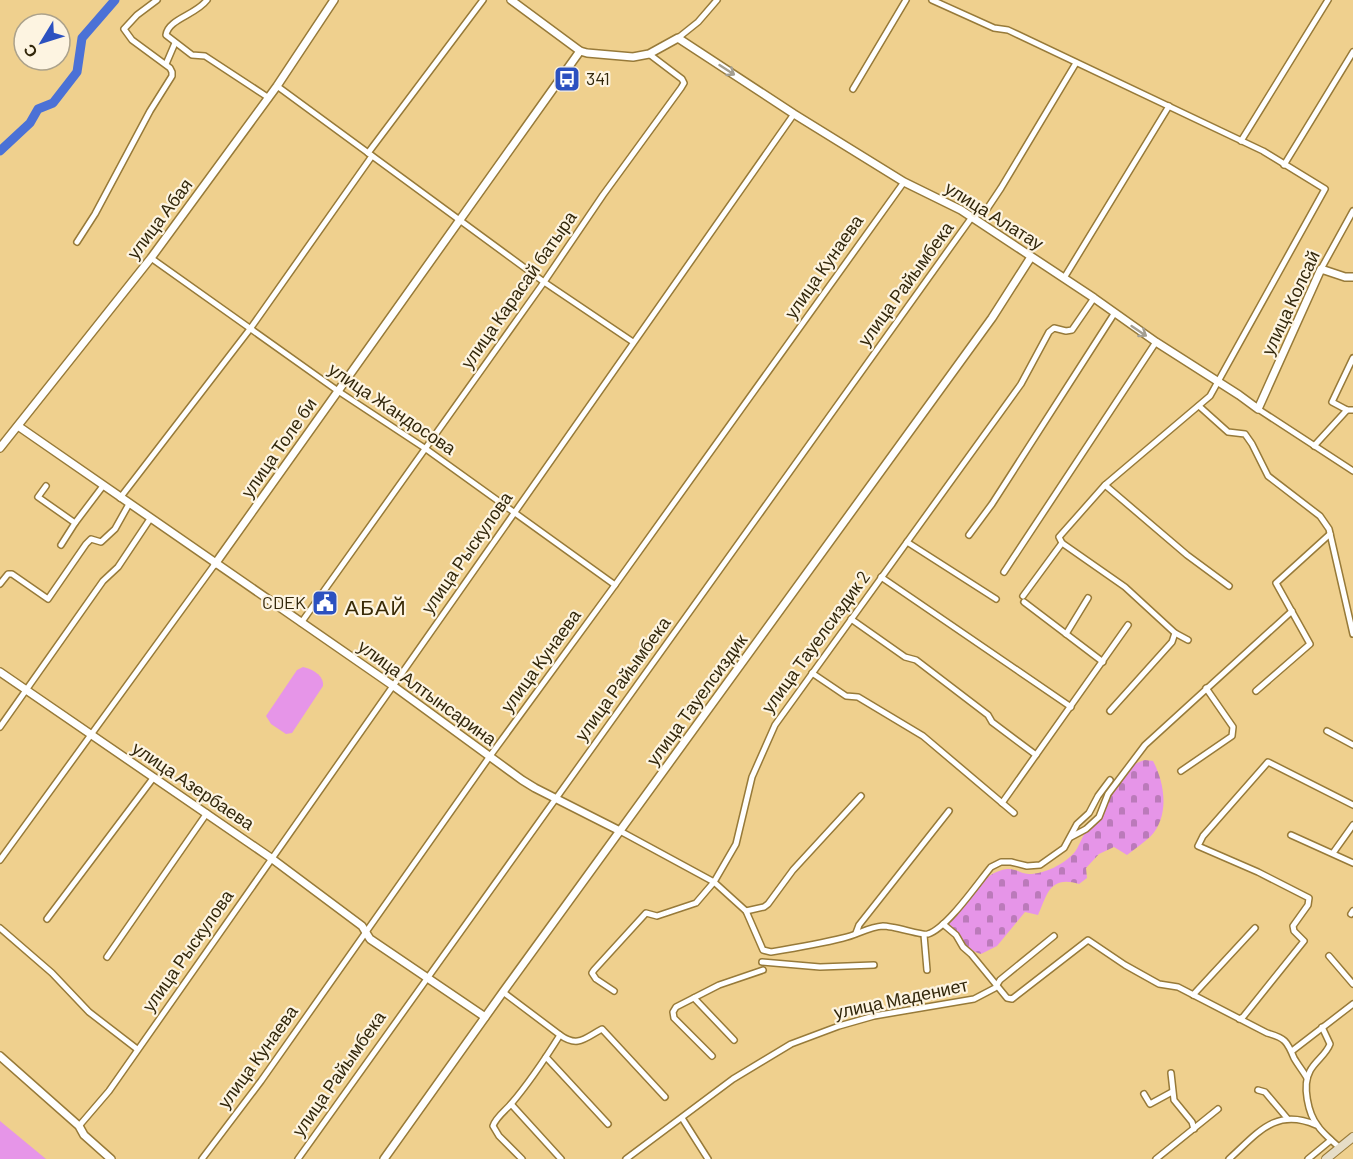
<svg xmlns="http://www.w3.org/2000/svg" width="1353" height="1159" font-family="Barlow,sans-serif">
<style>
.green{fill:#e695e8}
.cemetery{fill:url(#cemetery-stones)}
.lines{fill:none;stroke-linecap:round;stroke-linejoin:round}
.river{stroke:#4b71d6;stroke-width:9}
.minor-casing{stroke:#977a39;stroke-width:8}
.tertiary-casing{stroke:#977a39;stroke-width:10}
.secondary-casing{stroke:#977a39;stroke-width:10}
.minor{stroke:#fff;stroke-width:5}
.tertiary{stroke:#fff;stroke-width:7}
.secondary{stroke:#e6ddc7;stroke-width:8}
.oneway{stroke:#a39e91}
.labels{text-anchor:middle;stroke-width:4.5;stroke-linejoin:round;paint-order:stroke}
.poi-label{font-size:18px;fill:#32270b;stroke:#fdf4e1;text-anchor:start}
.street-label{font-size:18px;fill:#32270b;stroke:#fdf4e1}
.quarter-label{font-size:21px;letter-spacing:1.5px;fill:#392a06;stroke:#fdf4e1}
</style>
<defs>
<pattern id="cemetery-stones" width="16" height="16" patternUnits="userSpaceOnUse" patternTransform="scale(1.5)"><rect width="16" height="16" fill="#e695e8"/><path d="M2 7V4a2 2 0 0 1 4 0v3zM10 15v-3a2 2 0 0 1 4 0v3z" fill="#bb7aba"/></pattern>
</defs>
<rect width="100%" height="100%" fill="#efd08e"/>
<g class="green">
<path d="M303,667c9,2 21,8 20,19l-31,47 -6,1 -15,-10 -5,-8 31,-46z"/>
<path d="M0,1121l46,38h-46z"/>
</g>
<path class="cemetery" d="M1145,760l8,1c12,22 17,56 -3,76 -7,6 -15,12 -23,18l-13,-8 -15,7 -13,14 1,10 -8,6c-30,-9 -32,12 -41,31l-13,-3 -28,34 -16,8c-17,-5 -21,-20 -34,-30 15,-18 32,-48 55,-54 13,-4 17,4 27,4 16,0 35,-10 45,-21 5,-6 7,-14 11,-20 4,-5 10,-8 13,-13 14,-20 21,-54 47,-60z"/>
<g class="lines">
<path class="river" d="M0,151l30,-28 8,-14 15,-6 24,-31 5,-34 33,-38"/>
<g class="minor-casing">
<g id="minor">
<path d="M207,0c-11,15 -39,19 -41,35l26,20 13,1 64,42"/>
<path d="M932,0l62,28 14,2 255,121 62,38 -115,207 -105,89 -46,52 3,6 63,44 50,46 13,7"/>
<path d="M678,38l20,-16 19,-22"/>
<path d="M166,64l9,-21"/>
<path d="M277,86l267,196 89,60"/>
<path d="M853,89l53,-89"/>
<path d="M1241,141l87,-141"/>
<path d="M368,153l115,-153"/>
<path d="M1284,165l69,-113"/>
<path d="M77,242l18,-28 55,-103 22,-35v-4l-2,-4 -38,-28 -8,-11 13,-14 20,-15"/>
<path d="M151,258l187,133 88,58 189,136"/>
<path d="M1321,269l32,-58"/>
<path d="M1064,278l105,-172"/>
<path d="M1353,358l-21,44 15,8h6"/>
<path d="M1199,406l29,26 17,2 7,10 16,32 52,40 9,13 24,105"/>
<path d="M1258,409l95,62"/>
<path d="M1314,446l33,-36"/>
<path d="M1105,485l82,70 42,31"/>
<path d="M46,486l-8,11 37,26 -14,22"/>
<path d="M120,498l130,-169 122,-173"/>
<path d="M75,523l28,-37"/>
<path d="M969,535l23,-31 122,-190"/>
<path d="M907,542l89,57"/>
<path d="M1004,572l152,-230"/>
<path d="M881,577l190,130"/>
<path d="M0,584l8,-10h4l36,25 38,-55 5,-5 10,3 14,-13 14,-25"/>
<path d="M1023,596l39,-53"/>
<path d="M1024,602l79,60"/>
<path d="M851,619l54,38 11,3 72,55 4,7 44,33"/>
<path d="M301,623l243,-341 59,-87 78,-107 3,-5 -2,-4 -33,-25"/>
<path d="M1066,634l22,-36"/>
<path d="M812,673l34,23 12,1 65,39 91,77"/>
<path d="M1256,691l54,-47 -34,-61 54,-49"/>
<path d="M1110,711l62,-69 3,-9"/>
<path d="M0,727l103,-146 15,-14 32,-48"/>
<path d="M1327,731l26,14"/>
<path d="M1181,771l51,-35 1,-9 -27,-39"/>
<path d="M1002,803l126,-178"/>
<path d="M620,831l94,51 32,29 17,39 8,2c24,-4 48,-8 72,-14 14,-3 25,-11 40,-12 11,0 41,10 45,8 19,-6 49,-50 63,-67l10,-5h10l16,4 13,-1 24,-17 13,-24 12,-11 9,-17 12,-16"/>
<path d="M1291,835l62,28"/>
<path d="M1071,837l15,-8 13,-12 9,-23 37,-49 147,-134"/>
<path d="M1333,853l20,-28"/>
<path d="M0,860l215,-296"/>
<path d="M746,911l18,-4 4,-3 25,-34 68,-74"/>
<path d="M1351,914l2,-3"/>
<path d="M47,919l107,-142"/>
<path d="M943,924l13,11 7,12 8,7 36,44 5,1 76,-59 37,25 34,19 19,3 89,46c18,5 20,8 27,25 4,7 9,13 13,20"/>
<path d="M0,928l52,45 37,39 48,37"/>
<path d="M856,933l3,-8 90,-114"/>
<path d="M924,935l3,35"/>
<path d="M1329,956l24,28"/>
<path d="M107,957l100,-144"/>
<path d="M762,962l58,5 54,-2"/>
<path d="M614,991l-18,-12 -4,-6 2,-3 52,-57 11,3 39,-13 18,-21 22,-38 16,-67 23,-52 246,-341 28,-52 5,-4 12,3 6,-1 22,-32"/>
<path d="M503,992l57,43c-15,24 -31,48 -49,69 -6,7 -15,13 -18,22l6,10 23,23"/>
<path d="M1193,995l62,-67"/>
<path d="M694,998l40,42"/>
<path d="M1239,1019l4,-2 61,-76 -10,-10 -1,-5 15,-21 1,-7 -51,-26 -60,-26 5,-10 65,-74 85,43"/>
<path d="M1322,1027l8,17c-4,11 -15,17 -20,27 -8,14 -2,43 8,55 3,5 9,10 13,14"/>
<path d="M560,1035c18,13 25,3 42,-6l63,68"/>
<path d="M1292,1051l61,-47"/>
<path d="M712,1056l-38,-38 -1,-6 3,-5 43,-22 44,-15"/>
<path d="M546,1057l62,67"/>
<path d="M1171,1073l3,27 18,22 2,7"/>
<path d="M1258,1090l7,2 22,26"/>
<path d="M1144,1094l6,10 22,-12"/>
<path d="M511,1104l50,55"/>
<path d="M682,1118l26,41"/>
<path d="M79,1126l30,-35 685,-977"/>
<path d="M202,1159l59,-78 229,-325 125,-171 289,-403"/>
<path d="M298,1159l674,-942 15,-8 14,-21 75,-125"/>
<path d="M626,1159l107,-80 58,-35 48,-18 35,-10 100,-17 21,-11 5,-8 54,-44"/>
<path d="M1156,1159l62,-50"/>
<path d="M1229,1159c28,-25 46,-52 87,-34"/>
<path d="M1308,1159l23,-19 9,8"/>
</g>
</g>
<g class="tertiary-casing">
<g id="tertiary">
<path d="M511,0l69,51 7,2 46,4 16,-3 29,-16 116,76 110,68 57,28 133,88 62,44 83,53 19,14 63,-140 24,8h8"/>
<path d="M18,426l374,259 130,95 13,8 85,43"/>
<path d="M0,448l151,-190 126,-172 57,-86"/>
<path d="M215,564l365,-513"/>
<path d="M0,672l271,186 91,68 8,13 115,78"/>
<path d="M0,1056l79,70 5,9 27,24"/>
<path d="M384,1159l119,-167 489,-674 39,-61"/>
</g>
</g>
<g class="secondary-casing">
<path id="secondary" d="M1326,1159l27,-22"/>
</g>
<use href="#minor" class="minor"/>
<use href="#tertiary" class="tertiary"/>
<use href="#secondary" class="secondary"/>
</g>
<defs><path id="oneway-shaft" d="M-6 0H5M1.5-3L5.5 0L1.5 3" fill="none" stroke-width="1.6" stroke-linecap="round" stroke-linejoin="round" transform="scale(1.5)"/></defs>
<g class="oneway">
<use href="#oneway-shaft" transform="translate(727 70) rotate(33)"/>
<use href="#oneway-shaft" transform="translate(1139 331) rotate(34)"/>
</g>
<defs>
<g id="bus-square" transform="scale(1.35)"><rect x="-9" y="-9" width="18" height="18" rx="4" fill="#2c51c0" stroke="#fdf4e1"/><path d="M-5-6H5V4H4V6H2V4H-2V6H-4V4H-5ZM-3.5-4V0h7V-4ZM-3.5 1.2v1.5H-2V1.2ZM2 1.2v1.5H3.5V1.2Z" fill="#fff"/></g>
<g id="civic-square" transform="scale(1.35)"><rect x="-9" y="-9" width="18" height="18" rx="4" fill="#2c51c0" stroke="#fdf4e1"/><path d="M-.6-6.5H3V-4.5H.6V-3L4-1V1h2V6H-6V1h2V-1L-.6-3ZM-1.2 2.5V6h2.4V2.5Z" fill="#fff"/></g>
</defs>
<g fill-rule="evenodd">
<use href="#bus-square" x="567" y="79"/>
<use href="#civic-square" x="325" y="603"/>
</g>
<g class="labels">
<g class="poi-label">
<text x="586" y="85">341</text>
<text x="306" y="609" text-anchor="end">CDEK</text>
</g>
<g class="street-label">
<text transform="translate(994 216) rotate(32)" y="6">улица Алатау</text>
<text transform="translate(160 219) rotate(-53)" y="6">улица Абая</text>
<text transform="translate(824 267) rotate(-55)" y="6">улица Кунаева</text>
<text transform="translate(906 284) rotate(-54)" y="6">улица Райымбека</text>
<text transform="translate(519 290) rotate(-55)" y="6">улица Карасай батыра</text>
<text transform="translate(1291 303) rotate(-65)" y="6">улица Колсай</text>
<text transform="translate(392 409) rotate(34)" y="6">улица Жандосова</text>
<text transform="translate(279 448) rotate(-55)" y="6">улица Толе би</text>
<text transform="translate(467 553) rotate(-55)" y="6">улица Рыскулова</text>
<text transform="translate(816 642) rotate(-54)" y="6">улица Тауелсиздик 2</text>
<text transform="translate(541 661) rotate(-54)" y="6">улица Кунаева</text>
<text transform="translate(623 679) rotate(-54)" y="6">улица Райымбека</text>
<text transform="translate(427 693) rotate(36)" y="6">улица Алтынсарина</text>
<text transform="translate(697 700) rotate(-54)" y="6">улица Тауелсиздик</text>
<text transform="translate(193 786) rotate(34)" y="6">улица Азербаева</text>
<text transform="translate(188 951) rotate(-55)" y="6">улица Рыскулова</text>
<text transform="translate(901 999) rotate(-12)" y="6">улица Мадениет</text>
<text transform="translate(258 1057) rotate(-54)" y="6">улица Кунаева</text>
<text transform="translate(339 1074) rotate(-55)" y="6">улица Райымбека</text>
</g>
<g class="quarter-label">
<text x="376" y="615">АБАЙ</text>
</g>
</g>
<g transform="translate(42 42) rotate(232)"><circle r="28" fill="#fdf4e1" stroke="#aca28b" stroke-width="1.5"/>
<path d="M0-4.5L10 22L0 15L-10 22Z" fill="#2c51c0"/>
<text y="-9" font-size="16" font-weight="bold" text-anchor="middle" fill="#32270b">С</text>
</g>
</svg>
